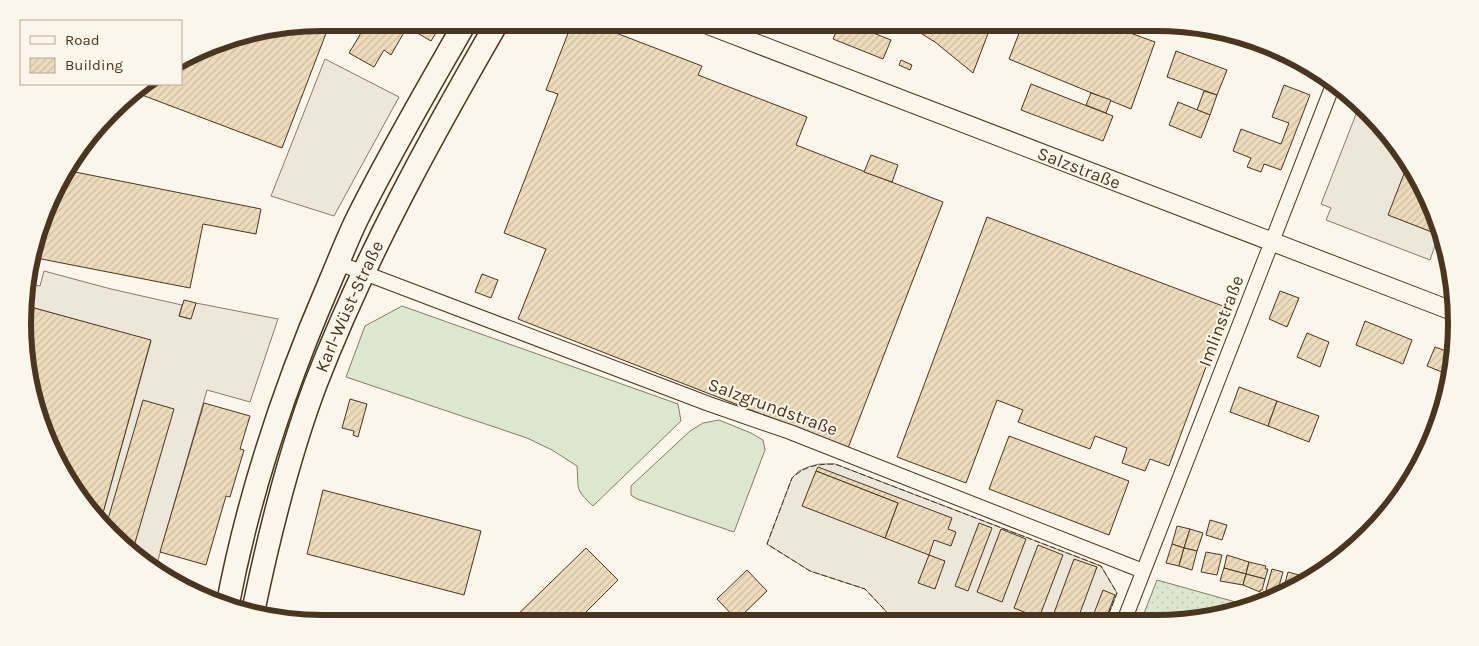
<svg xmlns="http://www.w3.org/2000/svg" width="1479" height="646" font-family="Karla,sans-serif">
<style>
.grass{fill:#dce7d0;stroke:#887966}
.garden{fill:url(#garden-dots);stroke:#887966}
.parking{fill:#ede7d9;stroke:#887966}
.building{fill:url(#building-hatch);stroke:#4a3520}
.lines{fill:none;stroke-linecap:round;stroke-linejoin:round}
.minor-casing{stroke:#4a3520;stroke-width:16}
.tertiary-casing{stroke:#4a3520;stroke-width:20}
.primary-casing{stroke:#4a3520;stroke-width:25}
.minor{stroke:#fbf6e9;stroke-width:14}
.tertiary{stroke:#fbf6e9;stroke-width:18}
.primary{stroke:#fbf6e9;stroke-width:22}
.fence{stroke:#4a3520;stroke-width:1;stroke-dasharray:6 2.5;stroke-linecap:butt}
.labels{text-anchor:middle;stroke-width:4;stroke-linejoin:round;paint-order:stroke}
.street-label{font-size:18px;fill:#4a3520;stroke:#fbf6e9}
.rim{fill:none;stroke:#4a3520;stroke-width:6}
</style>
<defs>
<pattern id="garden-dots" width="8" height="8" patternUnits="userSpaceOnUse" patternTransform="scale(1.25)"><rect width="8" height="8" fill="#dce7d0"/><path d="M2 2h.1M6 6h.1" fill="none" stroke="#bec7b2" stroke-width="1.8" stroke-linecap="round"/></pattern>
<pattern id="building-hatch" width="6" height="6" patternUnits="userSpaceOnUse" patternTransform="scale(1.25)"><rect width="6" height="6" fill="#ecdcbc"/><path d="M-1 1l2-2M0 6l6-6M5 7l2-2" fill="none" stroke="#ccbda1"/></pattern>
</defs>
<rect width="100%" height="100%" fill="#fbf6e9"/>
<g class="grass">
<path d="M402,306l276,98 3,17 -88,85c-19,-18 -14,-16 -16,-40l-25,-16 -25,-12 -181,-61 19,-51z"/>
<path d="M719,420l32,13 12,7 2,10 -31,82 -97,-33 -6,-4v-9l59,-55 13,-8z"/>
</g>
<path class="garden" d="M1157,580l93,26 -54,15h-55z"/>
<g class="parking">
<path d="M325,59l74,38 -65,119 -63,-20z"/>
<path d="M1360,104l47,62 -18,49 48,19 1,3 -8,23 -104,-40 5,-12 -10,-4z"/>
<path d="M44,271l67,18 71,16 -3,11 11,3 6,-16 82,16 -28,83 -43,-12 -51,177 -31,-18 -24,-29 50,-179 -124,-35 1,-23 12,3z"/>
<path d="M819,464h16l266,102 16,27 -11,28 -210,1 -31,-33 -55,-18 -43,-27 25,-66 7,-7 9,-4z"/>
</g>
<g class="building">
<path d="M323,22l7,1 -48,125 -148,-56 14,-8h33v-20l45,-25z"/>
<path d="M367,23h75l-11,18 -24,-14 -16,28 -7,-5 -10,17 -25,-14z"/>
<path d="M572,23h18l112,43 -4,9 109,42 -11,28 147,57 -95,246 -330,-129 28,-70 -42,-16 54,-139 -12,-4z"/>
<path d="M840,23h8l43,17 -8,19 -50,-20z"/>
<path d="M908,23h84l-19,50 -38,-31 -13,-8 2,-5z"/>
<path d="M1023,23h80l52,19 -24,67 -122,-50z"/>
<path d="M1250,38l38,21 -1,3 -40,-16z"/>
<path d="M1176,51l51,19 -10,25 -50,-18z"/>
<path d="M901,60l11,5 -2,5 -11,-5z"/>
<path d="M1031,84l82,32 -10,25 -82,-31z"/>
<path d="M1284,85l26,10 -29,75 -17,-6 -3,8 -14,-5 4,-9 -18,-7 8,-22 40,15 8,-21 -17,-6z"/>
<path d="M1204,91l13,4 -7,20 -13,-5z"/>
<path d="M1091,93l20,7 -5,13 -20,-8z"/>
<path d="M1178,102l32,13 -9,23 -32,-13z"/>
<path d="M871,155l27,10 -6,17 -28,-10z"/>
<path d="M1407,166l19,24 11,44 -49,-19z"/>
<path d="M65,170l196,39 -5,25 -53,-10 -13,64 -159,-31 32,-84z"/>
<path d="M987,217l241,91 -59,158 -19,-7 -5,12 -23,-8 5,-15 -32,-12 -5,13 -72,-27 5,-12 -26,-10 -31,83 -69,-26z"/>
<path d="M482,274l16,6 -7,18 -16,-6z"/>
<path d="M1280,291l19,7 -12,29 -18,-8z"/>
<path d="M184,300l12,3 -5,16 -12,-3z"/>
<path d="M27,306l124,34 -50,180 -38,-47 -38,-110z"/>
<path d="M1365,321l47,19 -9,24 -47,-19z"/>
<path d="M1307,333l22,9 -9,25 -23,-10z"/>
<path d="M1435,347l14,5 -2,22 -20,-8z"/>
<path d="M1239,387l38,14 -9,25 -38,-14z"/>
<path d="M350,399l17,5 -9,33 -5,-2 1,-4 -12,-3z"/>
<path d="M143,400l31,9 -42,144 -7,-4 -19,-23z"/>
<path d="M1277,401l42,15 -10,26 -41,-16z"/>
<path d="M204,403l46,13 -10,33 4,1 -14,47 -4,-1 -20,69 -46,-13z"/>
<path d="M1433,415l7,3 -4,9 -7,-3z"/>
<path d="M1009,436l120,45 -20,54 -120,-46z"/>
<path d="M818,467l134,51 -4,11 8,3 -5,14 -17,-6 -5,15 -44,-17 13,-35 -82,-32z"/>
<path d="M816,471l82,32 -13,35 -83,-32z"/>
<path d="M323,490l158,41 -17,64 -157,-41z"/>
<path d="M1210,520l17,5 -5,15 -16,-5z"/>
<path d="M979,523l13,5 -24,63 -13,-5z"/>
<path d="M1177,526l13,3 -6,19 -12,-4z"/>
<path d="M1001,529l25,10 -24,63 -25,-10z"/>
<path d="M1190,529l13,4 -6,18 -13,-3z"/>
<path d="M1172,544l12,4 -5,18 -13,-3z"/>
<path d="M1038,545l25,10 -24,63 -25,-10z"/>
<path d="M586,548l32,32 -42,42 1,1h-68z"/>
<path d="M1184,548l13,3 -5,19 -13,-4z"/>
<path d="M1206,552l16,3 -5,20 -16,-3z"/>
<path d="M929,555l16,6 -10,28 -17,-6z"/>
<path d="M1227,555l22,7 -3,12 -22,-6z"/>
<path d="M1074,559l23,8 -20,54h-26z"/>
<path d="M1249,562l17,4 -1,3h3l-3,10 -19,-5z"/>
<path d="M1224,568l22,6 -3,11 -23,-4z"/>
<path d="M1272,569l11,3 -6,21 -11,-3z"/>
<path d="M747,570l20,21 -30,29 -20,-21z"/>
<path d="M1288,572l22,6 -14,8 -11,-3z"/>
<path d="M1246,574l19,5 -3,11h-2v2l-17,-7z"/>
<path d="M1285,583l11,3 -14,8z"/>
<path d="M1103,590l12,5 -10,26h-14z"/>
<path d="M970,614l7,8h-15z"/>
</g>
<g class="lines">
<g class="minor-casing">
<g id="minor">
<path d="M338,263l371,141 81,28 353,139"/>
<path d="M1124,621l209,-536"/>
</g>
</g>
<g class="tertiary-casing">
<path id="tertiary" d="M703,23l752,289"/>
</g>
<g class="primary-casing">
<g id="primary">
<path d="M227,608c21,-112 57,-220 102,-324 9,-21 17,-42 27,-63 33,-67 72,-133 109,-198"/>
<path id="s1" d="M253,612c16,-77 35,-155 63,-229 49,-126 114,-244 181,-360"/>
</g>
</g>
<use href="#minor" class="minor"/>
<use href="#tertiary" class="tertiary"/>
<use href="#primary" class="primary"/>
<path class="fence" d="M896,622l-31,-33 -55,-18 -43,-27 25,-66c13,-12 25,-14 43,-14l266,102 16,27 -11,28"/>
</g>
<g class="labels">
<g class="street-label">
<text transform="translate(1079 168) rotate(21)" y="6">Salzstraße</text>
<text dy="6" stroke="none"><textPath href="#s1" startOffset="321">Karl-Wüst-Straße</textPath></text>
<text transform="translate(1221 321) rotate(-69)" y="6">Imlinstraße</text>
<text transform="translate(773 407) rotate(20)" y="6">Salzgrundstraße</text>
</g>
</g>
<path d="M0 0H1479V646H0ZM323 31H1156A292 292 0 0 1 1448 323V323A292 292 0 0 1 1156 615H323A292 292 0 0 1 31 323V323A292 292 0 0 1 323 31Z" fill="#fbf6e9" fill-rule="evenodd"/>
<path class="rim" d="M323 31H1156A292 292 0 0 1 1448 323V323A292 292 0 0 1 1156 615H323A292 292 0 0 1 31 323V323A292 292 0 0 1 323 31Z"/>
<rect x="20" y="20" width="162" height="65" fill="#fbf6e9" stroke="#b4a999"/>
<rect x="30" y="36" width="25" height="8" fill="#fbf6e9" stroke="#b4a999"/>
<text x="65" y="45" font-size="15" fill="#4a3520">Road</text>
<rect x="30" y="58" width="25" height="15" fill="url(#building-hatch)" stroke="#b4a999"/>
<text x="65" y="70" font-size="15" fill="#4a3520">Building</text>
</svg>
